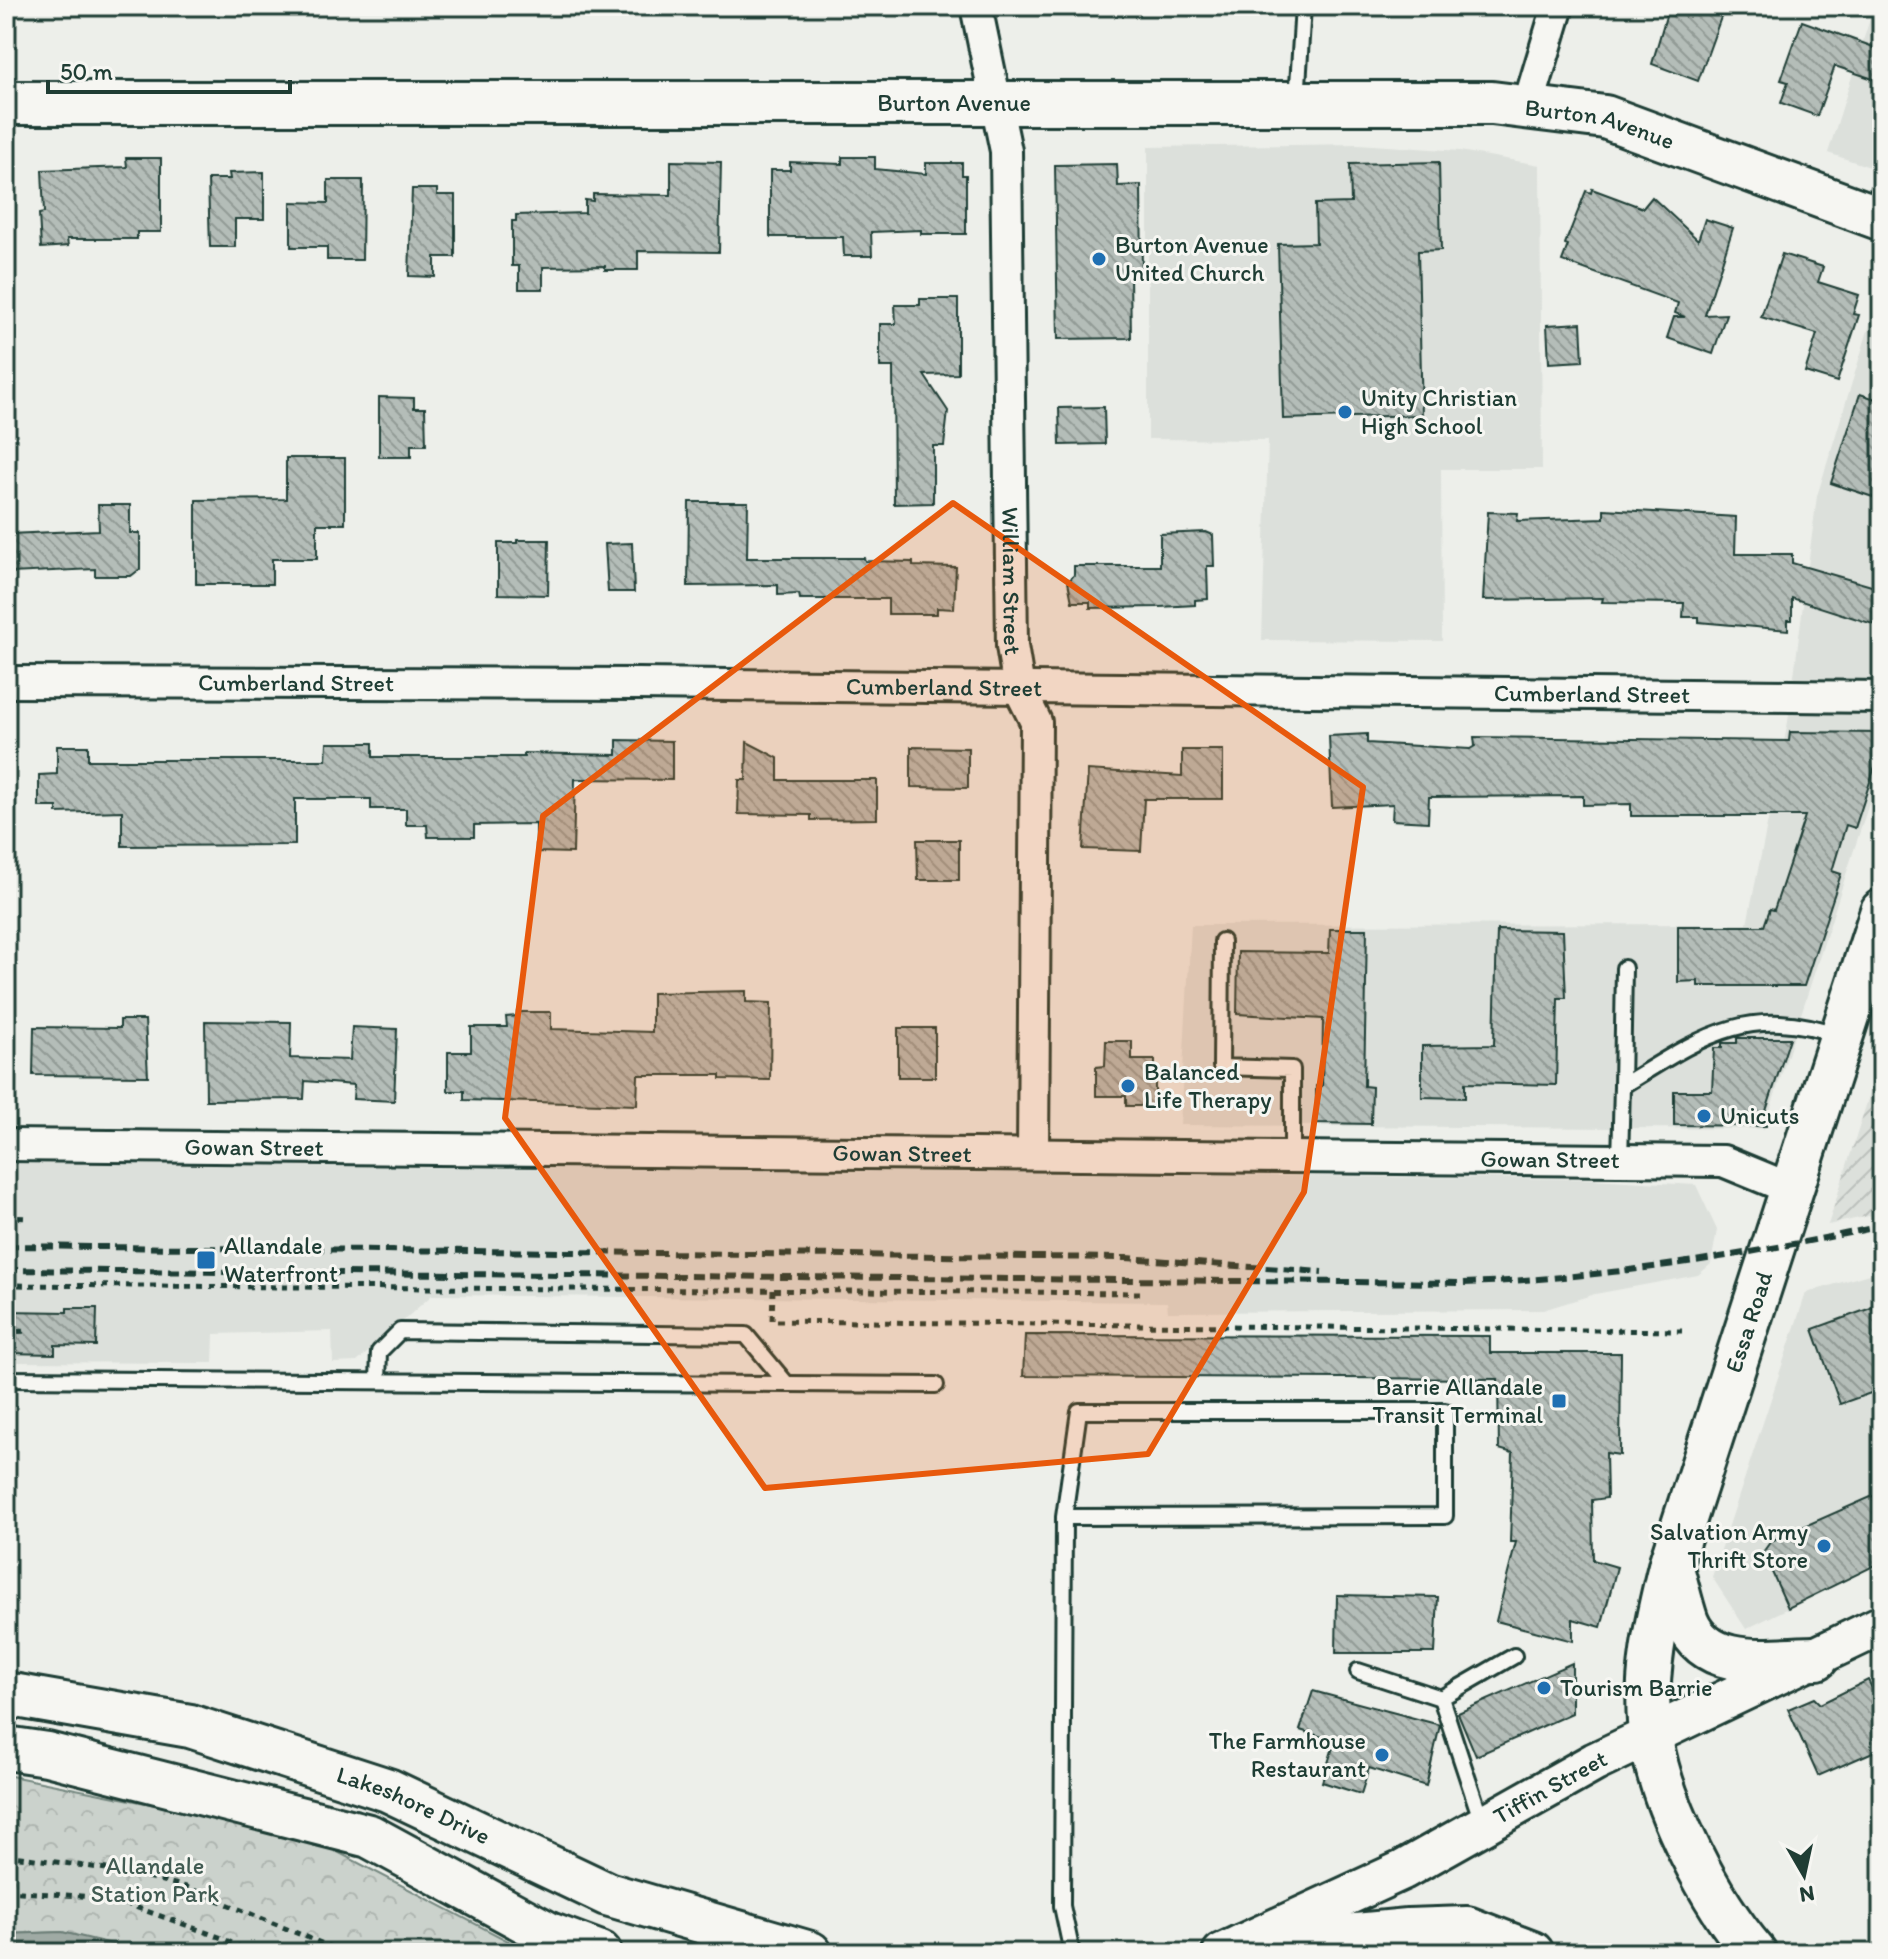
<svg xmlns="http://www.w3.org/2000/svg" width="1888" height="1959" font-family="Itim,sans-serif">
<style>
.built{fill:#dce0db}
.industrial{fill:url(#industrial-furrows)}
.park{fill:url(#park-crowns);stroke:#758880;stroke-width:2}
.water{fill:#9faaa4;stroke:#6c7e77;stroke-width:2}
.building{fill:url(#building-back-hatch);stroke:#1f3d34;stroke-width:2}
.lines{fill:none;stroke-linecap:round;stroke-linejoin:round}
.service-casing{stroke:#1f3d34;stroke-width:20}
.minor-casing{stroke:#1f3d34;stroke-width:36}
.tertiary-casing{stroke:#1f3d34;stroke-width:44}
.secondary-casing{stroke:#1f3d34;stroke-width:48}
.path{stroke:#1f3d34;stroke-width:5;stroke-dasharray:6 6;stroke-linecap:butt}
.service{stroke:#f6f6f2;stroke-width:14}
.minor{stroke:#f6f6f2;stroke-width:30}
.tertiary{stroke:#f6f6f2;stroke-width:38}
.secondary{stroke:#f6f6f2;stroke-width:42}
.rail{stroke:#1f3d34;stroke-width:6;stroke-dasharray:12 6;stroke-linecap:butt}
.marked{fill:#e8590c;fill-opacity:0.2;stroke:#e8590c;stroke-width:6;stroke-linejoin:round}
.poi-dot{fill:#1f6fb2;stroke:#f6f6f2;stroke-width:3}
.labels{text-anchor:middle;stroke-width:6;stroke-linejoin:round;paint-order:stroke}
.street-label{font-size:24px;fill:#1f3d34;stroke:#f6f6f2}
.poi-label{font-size:24px;fill:#1f3d34;stroke:#f6f6f2;text-anchor:start}
.park-label{font-size:24px;fill:#415b52;stroke:#f6f6f2}
</style>
<defs>
<pattern id="industrial-furrows" width="10" height="10" patternUnits="userSpaceOnUse" patternTransform="scale(2)"><rect width="10" height="10" fill="#dce0db"/><path d="M-1 1l2-2M0 10L10 0M9 11l2-2" fill="none" stroke="#bcc1bd"/></pattern>
<pattern id="park-crowns" width="20" height="18" patternUnits="userSpaceOnUse" patternTransform="scale(2)"><rect width="20" height="18" fill="#cbd2cc"/><path d="M2 6a3 3 0 1 1 6 0M12 15a3 3 0 1 1 6 0" fill="none" stroke="#aeb5b0"/></pattern>
<pattern id="building-back-hatch" width="6" height="6" patternUnits="userSpaceOnUse" patternTransform="scale(2)"><rect width="6" height="6" fill="#b4bdb8"/><path d="M-1 5l2 2M0 0l6 6M5-1l2 2" fill="none" stroke="#929b96"/></pattern>
</defs>
<rect width="100%" height="100%" fill="#edefea"/>
<filter id="ink" filterUnits="userSpaceOnUse"><feTurbulence type="fractalNoise" baseFrequency=".0125" numOctaves="2"/><feDisplacementMap in="SourceGraphic" scale="16" xChannelSelector="R" yChannelSelector="G"/><feConvolveMatrix kernelMatrix="1 2 1 2 8 2 1 2 1" color-interpolation-filters="sRGB"/></filter>
<g filter="url(#ink)">
<g class="built">
<path d="M1874,6h8v165l-54,-18z"/>
<path d="M1358,144l102,7 80,14 2,304h-101l1,172 -180,-1 6,-200 -120,-1v-292z"/>
<path d="M1882,285v478l-118,366 -584,-4 11,-200 556,-1 41,-202 29,-226z"/>
<path d="M6,1163l1586,16 104,6 21,45 -6,34 -13,11 -103,19 -52,16 -375,2 -1,-10 -735,-7 -75,67 -24,1 -1,-32 -118,3 -1,29 -207,-1z"/>
<path d="M1882,1270v292l-136,67 -34,-52 94,-284z"/>
</g>
<path class="industrial" d="M1882,1055v158l-54,12z"/>
<path class="park" d="M6,1775l299,60 226,118h-388l-81,-21 -56,2z"/>
<path class="water" d="M62,1932l75,18 6,3h-137v-19z"/>
<g class="building">
<path d="M1669,6h56l-27,75 -46,-17z"/>
<path d="M1802,21l80,29v32l-47,-16 -18,50 -36,-13 7,-21 -7,-2z"/>
<path d="M842,157h33v12l51,5v-11h36v12h4v59h-45v-4l-50,2 1,24h-28l-1,-19h-73v-67h20v-8l52,2z"/>
<path d="M126,158h35v74h-24v7h-70l1,7 -27,2 -2,-34 5,-1 -2,-43 85,-3z"/>
<path d="M671,161l50,1 -2,90 -81,-1v19h-33v-4l-62,1v22h-24v-23h-7v-45h4v-6l69,-2v-13l8,1v-7l78,1z"/>
<path d="M1439,162l2,88 -23,1 4,164 -139,4 -5,-175 38,-1 -1,-39 36,-1 -1,-39z"/>
<path d="M1117,164l1,22 23,-1 1,91h-12l1,62 -73,1 -3,-174z"/>
<path d="M264,172v47h-29v28h-25l-2,-68h22l-1,-6z"/>
<path d="M328,180h35l-1,80h-35v-13h-36v-45l37,1z"/>
<path d="M412,189h25v6h18v62h-20v20l-26,-1z"/>
<path d="M1592,189l51,19 9,-11 46,43 7,-21 28,9 -28,87 21,-1 -13,40 -46,-16 7,-21h11l-10,-4 3,-10 -116,-42 6,-16 -3,-1 21,-53 5,2z"/>
<path d="M1782,254l41,13 -5,15 41,13 -6,19 6,1 -22,67 -32,-10 12,-38 -56,-17z"/>
<path d="M920,299h38v75l-34,1 24,36 -4,35h-11v57l-39,1 -1,-137h-13v-43h16l-1,-19h25z"/>
<path d="M1581,323l2,38 -34,2 -2,-38z"/>
<path d="M1860,394l22,7v99l-51,-17z"/>
<path d="M379,397l35,1v10h11l1,37h-15v12h-32z"/>
<path d="M1104,407l1,37 -45,1 -1,-37z"/>
<path d="M286,458h59v66h-28v35h-45v25h-76v-84l90,-1z"/>
<path d="M689,502h59l-1,56h117l1,3 48,1v4l43,1 -2,42 -17,-1v6h-49v-15h-88l-1,-5 -21,1v-10l-90,1z"/>
<path d="M98,505h32v28h10v36l-9,7h-36v-7l-84,4 -2,-39 90,-4z"/>
<path d="M1604,509l132,8 -1,37h57v9l90,26v38l-90,-29v22h-4v10l-89,-8v-5h-16l1,-14 -82,-1 1,-4 -120,2 5,-88 30,1 -1,8 87,-3z"/>
<path d="M1206,532l7,3 1,31h-7l1,33 -13,1v5l-35,2 -70,1v-6h-18l-4,-20 6,-7v-9h86v-32z"/>
<path d="M517,540h32l-1,55 -50,-1v-51h19z"/>
<path d="M632,543l2,49h-26l-3,-48z"/>
<path d="M1790,732l92,1v12l-27,83 -9,-3 -14,46 9,3 -37,112h-106v-5l-20,1v-56h86l6,-17 4,1 31,-94h-174v-12l-48,1v-9l-154,1 -1,25 -36,-2 1,-16 -61,3 -3,-71 38,-2v9l103,6 5,-3 -1,-9 315,4z"/>
<path d="M617,740l55,1v39l-97,-1 -2,74 -37,-1v-28l-62,1v12h-46l-1,-12h-21v-16h-35v-10h-76v46l-173,1v-35l-65,2v-6h-18v-32l18,-1v-28h31v14h238l1,-17h46v14h151v-4l93,2z"/>
<path d="M747,742l31,16v22h99v39l-66,1v-5l-73,-1 1,-34h7z"/>
<path d="M911,747l57,1v40l-57,-1z"/>
<path d="M1182,750h41v49h-79l-3,52 -58,-2 5,-79 94,6z"/>
<path d="M917,840h42v40h-41z"/>
<path d="M1330,929h37l-3,157 8,1 -1,37 -55,-1v-37h6l1,-67 -86,-5 1,-62 91,1z"/>
<path d="M1497,930l66,1 3,67h-8l-2,87 -91,-2v15l-43,-1v-51l72,-1z"/>
<path d="M746,991v11l25,1 -1,77 -50,-1v-4h-82l-1,30 -173,-5v-9h-16v-39h23v-25h36l-1,-10 11,-1v-4h34v17l101,3v-39z"/>
<path d="M120,1020h25l3,56 -115,-1 1,-48 86,1z"/>
<path d="M205,1021l86,1 -1,36 60,2 2,-33 45,2 -3,72 -41,-2 1,-14 -49,-4 -1,18 -98,1z"/>
<rect x="898" y="1028" width="37" height="49"/>
<path d="M1737,1038h53l-24,73v15l-92,-1v-34h38l2,-43h8v-5h15z"/>
<path d="M1106,1041h26v19h23v46h-29v-10h-30v-29l9,-1z"/>
<path d="M1882,1304v85l-42,15 -27,-75z"/>
<path d="M67,1308h30l-1,38 -41,-1v9l-49,-1v-42l61,1z"/>
<path d="M1025,1335l465,1v17h131l-1,102 -14,-2 1,45 -15,2 1,60 24,7 -16,60 -28,-8v22l-77,-20 20,-79h-6l3,-89 -14,-4 -1,-70 -475,-3z"/>
<path d="M1882,1492v70l-94,46 -25,-56 8,-11z"/>
<path d="M1337,1595l101,2 -3,56h-99z"/>
<path d="M1572,1663v50l-96,43 -18,-43z"/>
<path d="M1868,1680l14,28v40l-64,28 -30,-67 26,-11 6,6z"/>
<path d="M1313,1691l127,34 -14,61 -57,-18 -8,26 -39,-12 13,-41 -35,-11z"/>
</g>
<g class="lines">
<g class="service-casing">
<g id="service">
<path d="M1297,101l6,-95"/>
<path d="M1871,213l11,-29"/>
<path d="M1222,941l-1,126 71,2v87"/>
<path d="M1622,1086l2,-118"/>
<path d="M1620,1160l2,-74c77,-47 123,-83 216,-51"/>
<path d="M6,1379l930,6"/>
<path d="M378,1381l1,-29 21,-21 346,4 40,48"/>
<path d="M1064,1517l381,-1v-105h-366l-15,106 -2,389 10,47"/>
<path d="M1358,1671l83,27"/>
<path d="M1483,1825l-42,-127 73,-42"/>
</g>
</g>
<g class="minor-casing">
<g id="minor">
<path id="s1" d="M976,6l30,145 6,495 7,42 17,34 -3,431"/>
<path d="M1528,106l30,-100"/>
<path id="s2" d="M6,682l632,2 1244,13"/>
<path id="s3" d="M6,1145l1717,16 68,28"/>
</g>
</g>
<g class="tertiary-casing">
<g id="tertiary">
<path id="s4" d="M1222,1953l181,-83 192,-108 287,-137"/>
</g>
</g>
<g class="secondary-casing">
<g id="secondary">
<path id="s5" d="M6,103h1486l113,14 277,102"/>
<path d="M1672,1568c5,18 9,37 15,54 21,51 86,36 130,36"/>
<path id="s6" d="M6,1694l184,32 198,64 219,104 203,59"/>
<path d="M6,1748l41,6 322,82 180,98 51,19"/>
<path d="M1242,1946l166,-16 59,-2 65,25"/>
<path id="s7" d="M1755,1953c-45,-52 -93,-146 -104,-214 -9,-58 6,-121 20,-177l211,-651"/>
</g>
</g>
<g class="path">
<path d="M6,1217l22,1"/>
<path d="M6,1285l1136,8"/>
<path d="M773,1290l-1,31 910,10"/>
<path d="M6,1332l21,-1"/>
<path d="M6,1855l122,17 58,15 159,66"/>
<path d="M6,1891l104,7 112,40 29,15"/>
</g>
<use href="#service" class="service"/>
<use href="#minor" class="minor"/>
<use href="#tertiary" class="tertiary"/>
<use href="#secondary" class="secondary"/>
<g class="rail">
<path d="M6,1246l1120,12 196,14"/>
<path d="M6,1270l1455,13c142,-4 282,-27 421,-57"/>
</g>
</g>
</g>
<path class="marked" d="M953,503l410,284 -59,405 -156,262 -383,34 -260,-370 38,-302z"/>
<g class="poi-dot">
<circle cx="1099" cy="259" r="8"/>
<circle cx="1345" cy="412" r="8"/>
<circle cx="1128" cy="1086" r="8"/>
<circle cx="1704" cy="1116" r="8"/>
<rect x="196" y="1250" width="20" height="20" rx="4"/>
<rect x="1551" y="1393" width="16" height="16" rx="4"/>
<circle cx="1824" cy="1546" r="8"/>
<circle cx="1544" cy="1688" r="8"/>
<circle cx="1382" cy="1755" r="8"/>
</g>
<g class="labels">
<g class="street-label">
<text dy="8" stroke="none"><textPath href="#s5" startOffset="948">Burton Avenue</textPath></text>
<text dy="8" stroke="none"><textPath href="#s5" startOffset="1596">Burton Avenue</textPath></text>
<text dy="8" stroke="none"><textPath href="#s1" startOffset="578">William Street</textPath></text>
<text dy="8" stroke="none"><textPath href="#s2" startOffset="290">Cumberland Street</textPath></text>
<text dy="8" stroke="none"><textPath href="#s2" startOffset="938">Cumberland Street</textPath></text>
<text dy="8" stroke="none"><textPath href="#s2" startOffset="1586">Cumberland Street</textPath></text>
<text dy="8" stroke="none"><textPath href="#s3" startOffset="248">Gowan Street</textPath></text>
<text dy="8" stroke="none"><textPath href="#s3" startOffset="896">Gowan Street</textPath></text>
<text dy="8" stroke="none"><textPath href="#s3" startOffset="1544">Gowan Street</textPath></text>
<text dy="8" stroke="none"><textPath href="#s7" startOffset="672">Essa Road</textPath></text>
<text dy="8" stroke="none"><textPath href="#s4" startOffset="368">Tiffin Street</textPath></text>
<text dy="8" stroke="none"><textPath href="#s6" startOffset="424">Lakeshore Drive</textPath></text>
</g>
<g class="poi-label">
<text x="1115" y="253">Burton Avenue<tspan x="1115" dy="28">United Church</tspan></text>
<text x="1361" y="406">Unity Christian<tspan x="1361" dy="28">High School</tspan></text>
<text x="1144" y="1080">Balanced<tspan x="1144" dy="28">Life Therapy</tspan></text>
<text x="1720" y="1124">Unicuts</text>
<text x="224" y="1254">Allandale<tspan x="224" dy="28">Waterfront</tspan></text>
<text x="1543" y="1395" text-anchor="end">Barrie Allandale<tspan x="1543" dy="28">Transit Terminal</tspan></text>
<text x="1808" y="1540" text-anchor="end">Salvation Army<tspan x="1808" dy="28">Thrift Store</tspan></text>
<text x="1560" y="1696">Tourism Barrie</text>
<text x="1366" y="1749" text-anchor="end">The Farmhouse<tspan x="1366" dy="28">Restaurant</tspan></text>
</g>
<g class="park-label">
<text x="155" y="1874">Allandale<tspan x="155" dy="28">Station Park</tspan></text>
</g>
</g>
<rect width="1888" height="1959" fill="none" stroke="#f6f6f2" stroke-width="32"/>
<rect x="16" y="16" width="1856" height="1927" fill="none" stroke="#1f3d34" stroke-width="3" filter="url(#ink)"/>
<g transform="translate(1804 1875) rotate(171)" stroke="#f6f6f2" stroke-width="6" paint-order="stroke">
<path d="M0-6L14 30L0 20L-14 30Z" fill="#1f3d34"/>
<text y="-12" font-size="22" font-weight="bold" text-anchor="middle" fill="#1f3d34">N</text>
</g>
<path d="M48 80v12h242v-12" fill="none" stroke="#1f3d34" stroke-width="4"/>
<text x="60" y="80" font-size="24" fill="#1f3d34" stroke="#f6f6f2" stroke-width="6" paint-order="stroke">50 m</text>
</svg>
